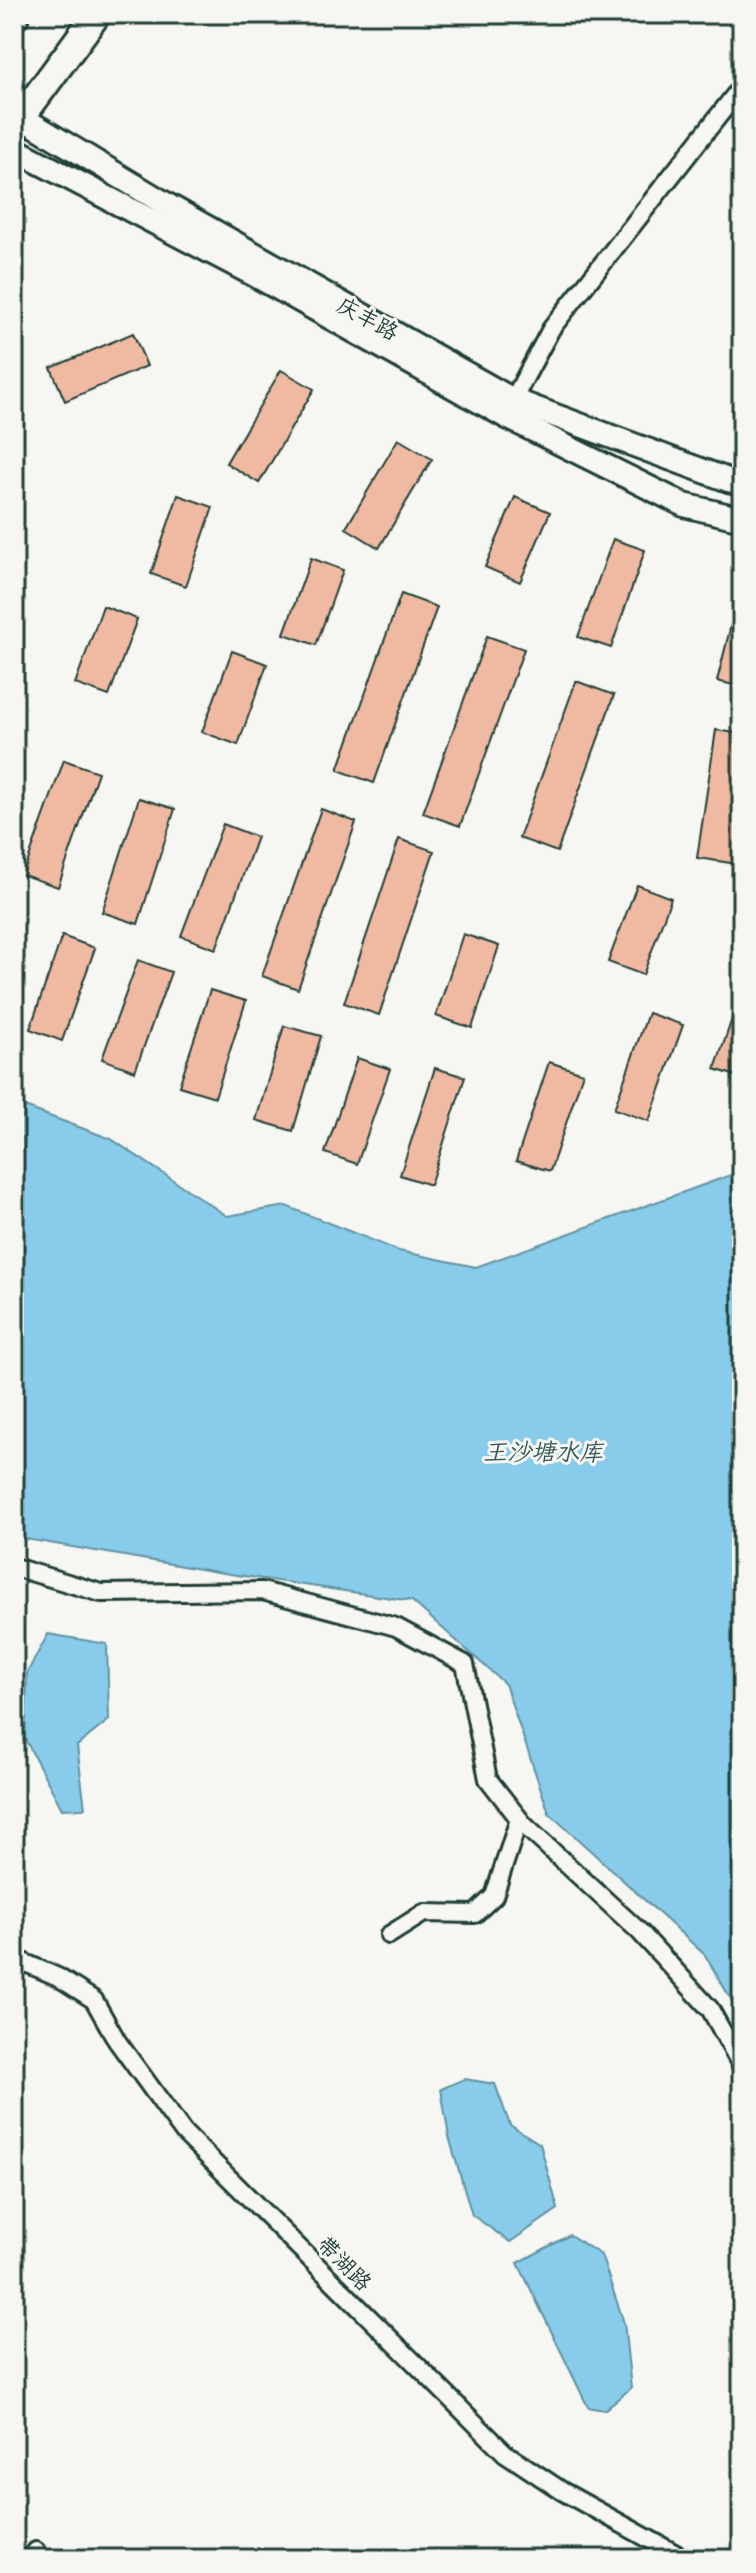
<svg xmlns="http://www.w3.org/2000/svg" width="756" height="2573" font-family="'Balsamiq Sans','LXGW WenKai TC',sans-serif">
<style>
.water{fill:#89cbea;stroke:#5f92a1;stroke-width:2}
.building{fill:#f0baa2;stroke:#1f3d34;stroke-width:2}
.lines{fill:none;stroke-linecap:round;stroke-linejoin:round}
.minor-casing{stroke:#1f3d34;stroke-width:22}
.secondary-casing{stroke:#1f3d34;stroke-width:28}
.trunk-casing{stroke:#1f3d34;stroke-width:32}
.minor{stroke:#f6f6f2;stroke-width:16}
.secondary{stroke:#f6f6f2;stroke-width:22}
.trunk{stroke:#f6f6f2;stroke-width:26}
.labels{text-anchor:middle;stroke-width:6;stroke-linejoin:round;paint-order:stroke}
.street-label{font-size:22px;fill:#1f3d34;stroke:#f6f6f2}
.water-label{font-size:24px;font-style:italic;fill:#345958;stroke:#f6f6f2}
</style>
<rect width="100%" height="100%" fill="#f6f6f2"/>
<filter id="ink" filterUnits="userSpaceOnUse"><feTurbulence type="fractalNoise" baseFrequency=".0125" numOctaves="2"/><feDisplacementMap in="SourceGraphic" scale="16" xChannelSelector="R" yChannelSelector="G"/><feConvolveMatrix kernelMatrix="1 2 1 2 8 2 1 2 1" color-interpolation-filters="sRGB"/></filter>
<g filter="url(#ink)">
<g class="water">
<path d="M14,1103l97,36 116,77 59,-10 113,45 77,16 266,-96v847l-37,-63 -156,-142 -44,-129 -93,-83 -195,-29 -203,-35z"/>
<path d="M48,1634l59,10 2,76 -32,26 8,62 -23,1 -37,-70 2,-66z"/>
<path d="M464,2079l31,5 15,41 30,19 18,65 -48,33 -38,-27 -23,-78 -8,-48z"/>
<path d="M570,2235l31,20 23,68 7,65 -27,22 -16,-3 -70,-144z"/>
</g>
<g class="building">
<path d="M133,333l14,33 -82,35 -14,-33z"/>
<path d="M281,370l33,19 -55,94 -33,-20z"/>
<path d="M398,439l34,20 -53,89 -33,-20z"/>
<path d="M178,495l35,12 -27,79 -35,-12z"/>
<path d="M515,497l35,15 -30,70 -35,-15z"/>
<path d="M613,539l32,11 -34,98 -33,-11z"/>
<path d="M311,558l32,12 -27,75 -32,-11z"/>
<path d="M401,594l36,13 -63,176 -36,-13z"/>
<path d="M736,605l6,1v81l-25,-6z"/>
<path d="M103,606l34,13 -28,77 -34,-12z"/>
<path d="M487,636l37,13 -64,177 -37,-13z"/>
<path d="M232,651l35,13 -29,81 -36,-13z"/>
<path d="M576,681l38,14 -57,157 -38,-14z"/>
<path d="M716,730l26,4v102l-4,28 -41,-6z"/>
<path d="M64,760l34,12 -40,115 -35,-12z"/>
<path d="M139,798l36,11 -37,115 -36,-12z"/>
<path d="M321,809l35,13 -58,167 -36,-13z"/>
<path d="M223,824l34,13 -41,112 -35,-13z"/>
<path d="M399,839l35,12 -55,164 -35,-12z"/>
<path d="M637,885l34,13 -28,77 -35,-13z"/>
<path d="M463,934l36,12 -27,82 -36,-12z"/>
<path d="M62,936l33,12 -33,93 -32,-12z"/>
<path d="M138,960l33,12 -36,99 -33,-12z"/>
<path d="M210,990l36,11 -31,96 -36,-11z"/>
<path d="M739,998l3,1v79l-27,-9z"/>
<path d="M648,1013l35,12 -34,96 -35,-12z"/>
<path d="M284,1026l37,10 -28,95 -37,-11z"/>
<path d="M357,1058l33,11 -33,95 -32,-11z"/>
<path d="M549,1062l34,11 -33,98 -34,-10z"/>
<path d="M435,1068l30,9 -35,108 -30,-10z"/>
</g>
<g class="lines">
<g class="minor-casing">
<g id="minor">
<path d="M513,400l38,-71 191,-243"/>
<path d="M14,1567l87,26 161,-2 134,36 69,37 23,115 36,46 116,107 70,77 32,58"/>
<path d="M389,1935l35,-22 51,1 19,-18 25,-77"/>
<path d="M14,1958l44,19 36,23 23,41 67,92 321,320 57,38 123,68"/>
<path d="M31,2559l5,-8"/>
</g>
</g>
<g class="secondary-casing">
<g id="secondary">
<path d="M14,113l155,93 344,194 215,80 14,3"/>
<path d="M14,149l239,125 254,143 177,88 58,14"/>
</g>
</g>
<g class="trunk-casing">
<g id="trunk">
<path d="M14,17l2,-3"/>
<path d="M14,131l6,-12 77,-105"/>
</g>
</g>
<use href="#minor" class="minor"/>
<use href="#secondary" class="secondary"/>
<use href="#trunk" class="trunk"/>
</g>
</g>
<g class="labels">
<g class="street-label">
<text transform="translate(368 318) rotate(29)" y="8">庆丰路</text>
<text transform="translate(345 2263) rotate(45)" y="8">带湖路</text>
</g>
<g class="water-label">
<text x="543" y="1460">王沙塘水库</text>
</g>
</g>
<rect width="756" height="2573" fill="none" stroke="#f6f6f2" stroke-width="48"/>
<rect x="24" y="24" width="708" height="2525" fill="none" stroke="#1f3d34" stroke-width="3" filter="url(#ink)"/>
</svg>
